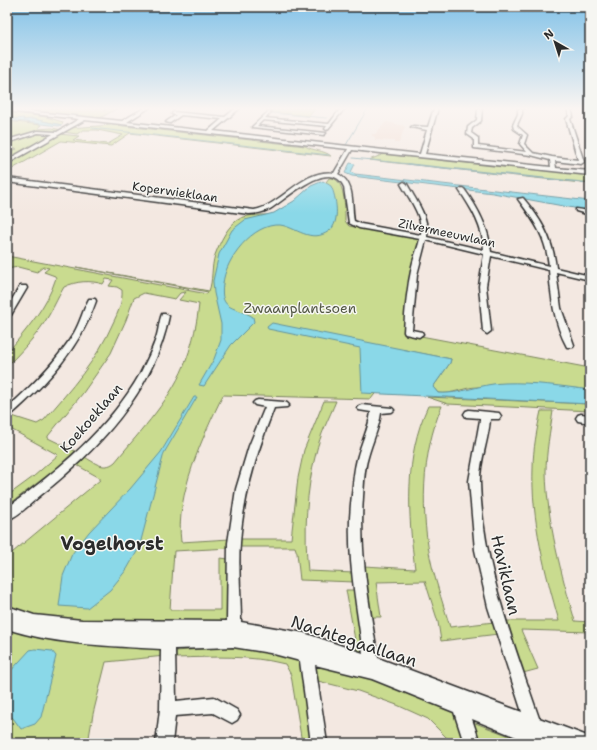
<svg xmlns="http://www.w3.org/2000/svg" width="597" height="750" font-family="'Shantell Sans',sans-serif">
<style>
.built{fill:#f0d8cc}
.green{fill:#c9db8f;stroke:#7a835d}
.water{fill:#8ad8e8;stroke:#64939c}
.lines{fill:none;stroke-linecap:round;stroke-linejoin:round}
.stream-far1{stroke:#64939c;stroke-width:1}
.stream{stroke:#64939c;stroke-width:1.5}
.minor-casing{stroke:#2b2b2b;stroke-width:3}
.minor{fill:#f6f6f2;fill-rule:evenodd}
.labels{text-anchor:middle;stroke-width:3;stroke-linejoin:round;paint-order:stroke}
.far-street-label{font-size:12px;fill:#2b2b2b;stroke:#f6f6f2}
.park-label{font-size:14px;fill:#525744;stroke:#f6f6f2}
.street-label{font-size:14px;fill:#2b2b2b;stroke:#f6f6f2}
.near-street-label{font-size:17px;fill:#2b2b2b;stroke:#f6f6f2}
.near-neighbourhood-label{font-size:18px;font-weight:bold;fill:#2b2b2b;stroke:#f6f6f2}
</style>
<rect width="100%" height="100%" fill="#f3e8e1"/>
<filter id="ink" filterUnits="userSpaceOnUse"><feTurbulence type="fractalNoise" baseFrequency=".025" numOctaves="2"/><feDisplacementMap in="SourceGraphic" scale="8" xChannelSelector="R" yChannelSelector="G"/><feConvolveMatrix kernelMatrix="1 2 1 2 8 2 1 2 1" color-interpolation-filters="sRGB"/></filter>
<g filter="url(#ink)">
<path class="built" d="M386,122l19,4 -6,17h-5v-2l-19,-1v-3l-3,-1v-2h3z"/>
<g class="green">
<path d="M7,108h100l-4,3 6,-3h9l-18,10 22,3 -3,1 -112,-12z"/>
<path d="M262,108l16,2 10,-2h28l-7,8 -39,-4z"/>
<path d="M7,112l39,5 17,5 -1,3 -30,-6 -9,1 1,-1 -12,-1v-1l-5,-1z"/>
<path d="M7,121l34,4 -3,4 14,-1 10,2 -6,2h-24l-25,9z"/>
<path d="M114,125l191,21c8,5 19,4 26,10l-201,-23 -19,13 -50,-5 -54,31v-8l52,-30 20,2 -6,4 35,4 15,-9 -26,-5h-14l-6,4 -14,-2 5,-4z"/>
<path d="M34,133h21l-48,28v-8l10,-4 -10,-1v-5z"/>
<path d="M384,154l206,21v9l-221,-24z"/>
<path d="M329,178c17,-2 16,33 16,43l4,5 68,13 4,3c-12,34 -17,55 -16,91l185,35v22c-37,-5 -75,-5 -112,-3 -14,0 -26,8 -40,6l-5,-6 17,-24 1,-4 -47,-9v6l-33,43 -148,-4c-20,41 -48,101 -42,147l49,-3v9l-56,3 -4,59h50v-52l9,1 1,67 -65,23v7l-59,6 -13,52 -5,29h-81v-111l12,-19 -12,-4v-52l93,-77v-2l-27,-15 8,-8c12,6 22,17 34,7 26,-32 58,-64 72,-104 6,-17 10,-35 12,-54l-20,-4 7,-8 -6,1 -5,6 -31,-6 -10,5 -8,22 -15,33 -28,40 -35,43v2l27,13 -22,20 -46,35v-10l26,-19 25,-22 -51,-28v-10l2,-2 28,9 7,-4c27,-31 53,-60 69,-97 5,-10 10,-22 9,-33l-5,-3 -8,-1 4,-6 -7,-1 -3,5c-13,-4 -27,-3 -39,3 -5,8 -9,18 -15,28 -11,19 -26,35 -42,51v-13c19,-23 40,-46 49,-75l-1,-2 -11,-4 5,-4 -6,-1 -6,5 -19,-5 -11,2v-13l200,38 1,-2 -132,-25 133,24c4,-10 2,-24 6,-36 5,-13 13,-31 26,-37 16,-7 60,0 78,1l7,-37z"/>
<path d="M427,397l163,7v7l-142,-7z"/>
<path d="M324,401h12c-7,17 -16,34 -20,52 -10,37 -12,80 -8,118l46,2 1,9 -55,-2 -3,-27 -2,-6h-57v-8h53l7,-61 6,-28z"/>
<path d="M428,406h14c-21,48 -22,109 -10,160 5,20 12,41 18,61l44,-5 4,12 -57,7 -3,-19 -13,-41 -49,1 5,35h-11l-6,-51 51,3c-7,-54 -11,-112 13,-163z"/>
<path d="M541,411h12c-3,20 -7,41 -7,61 1,50 15,101 29,149l15,1v10l-69,-2 17,39 -15,4 -19,-52h55c-14,-49 -28,-102 -26,-153 0,-19 4,-39 8,-57z"/>
<path d="M346,590h11l9,65 -9,-4z"/>
<path d="M229,647l27,2 43,8 3,5 13,81h-13l-11,-68 -6,-11c-35,-9 -72,-7 -109,-6v-7z"/>
<path d="M319,664l56,16 75,26 7,10 10,27h-15l-24,-24 -31,-14 -39,-14 -44,-11 -2,-13z"/>
<path d="M470,721l58,22h-33l-20,-7z"/>
</g>
<g class="water">
<path d="M7,116l8,3 9,-1 -1,2 10,-1 29,6 -3,1 -52,-6z"/>
<path d="M350,163l5,1 -4,8 4,2 235,27v10l-97,-18 -141,-17 -7,-3z"/>
<path d="M323,181l8,5c5,10 10,37 -2,45 -18,13 -33,-4 -49,-6 -27,-2 -55,34 -57,59 -4,28 13,22 30,33l1,5 -23,23 -27,41 -5,-1 15,-26 7,-19v-16l-7,-31 -1,-12 6,-27 13,-24 13,-10 29,-7 20,-12 17,-15z"/>
<path d="M272,323l179,36 -1,4 -17,24 5,6c22,2 44,-10 67,-10 28,-1 57,3 85,7v14l-228,-11 -2,-45 -92,-19 -1,-2z"/>
<path d="M194,397h3l-33,56 -25,95 -12,21 -17,21 -23,18 -28,-2 4,-30 9,-22 17,-22 41,-43 31,-37z"/>
<path d="M35,649l17,2 4,5 -15,61 -6,7 -14,5 -8,-11 -6,-3v-40l23,-25z"/>
</g>
<g class="lines">
<g class="stream-far1">
<path d="M215,108l15,1"/>
<path d="M271,113l56,5"/>
<path d="M262,126l59,6"/>
<path d="M92,128l237,27"/>
<path d="M324,143l22,2 22,-37"/>
<path d="M353,158l65,7"/>
</g>
<path class="stream" d="M408,164l182,19"/>
<g class="minor-casing">
<g id="minor">
<path d="M144,108h5l-22,14 81,9 14,-12 -41,-4 -11,8 -4,-1 10,-7 -4,-1 1,-2 52,5 11,-9h4l-27,23 207,23 7,-24 -16,-3 2,-1 15,1 6,-19h4l-13,46 126,13 -1,-7 -19,-5 -57,-7v-9l-7,-5 1,-7 9,-7 1,-12h4l-1,13 -9,7 -1,5 7,5v8l49,6 -7,-8 3,-9 -9,-6 -1,-4 5,-11v-5l6,-1 -2,2v4l-5,11 1,2 9,8 -3,9 9,9 19,4 26,3 -12,-41 3,-3 -2,-8h4l2,8 -3,3 14,43 -3,2 -26,-3 1,7 34,3v4l-238,-25 -14,24c18,9 13,31 16,47l7,3 60,11c2,-19 -11,-35 -20,-51l3,-2 3,2c9,17 22,32 20,53l57,13c-1,-23 -12,-41 -25,-60l3,-2 2,1c14,19 25,39 27,63l58,14c-3,-29 -14,-44 -31,-67l5,-1c18,21 30,41 33,70l34,8v4l-34,-8 5,36 13,37 -1,2h-6c-13,-24 -16,-50 -18,-77l-58,-14 -5,30 5,45 -4,3 -4,-3 -4,-45 5,-32 -58,-14 -9,35 -5,55 10,2 1,2 -4,3 -14,-3 -1,-2c1,-22 3,-44 8,-66 2,-9 6,-18 8,-27l-61,-11 -10,-5 -5,-36c-13,-31 -58,12 -74,22 -6,3 -14,5 -21,5l-242,-32v-4l247,32c27,-4 49,-42 80,-37l14,-24 -263,-29 -78,44v-4l46,-26 -15,-1 -31,10v-3l31,-9 19,1 22,-13 -72,-8v-2l115,12z"/>
<path d="M341,108h4l-18,22 -2,-1 2,-3 -64,-6 -6,6 69,7 -2,2 -72,-8 17,-16 2,1 -6,6 64,6z"/>
<path d="M576,209l14,2v4l-14,-4z"/>
<path d="M20,286h6l1,2 -16,27 -4,2v-9z"/>
<path d="M89,299h6l1,2c-16,47 -49,82 -86,115l-3,1v-9c25,-22 49,-46 67,-75 6,-10 9,-23 15,-34z"/>
<path d="M162,314h3l4,2c-14,74 -71,134 -128,179 -10,8 -22,21 -34,25v-12c50,-37 102,-79 133,-134 6,-12 13,-25 17,-39 2,-7 2,-14 5,-21z"/>
<path d="M258,400l26,2 3,1 2,2 -2,2 -13,1c-17,43 -31,88 -34,135 -2,26 1,53 1,79l63,11 59,20c-7,-52 -18,-105 -11,-158 1,-12 2,-25 5,-36 4,-16 12,-31 14,-47l-12,-2 -2,-2 2,-2 3,-1 30,3 2,2 -2,2 -11,1c-2,15 -9,29 -13,44 -4,12 -4,27 -5,40 -4,54 6,107 15,161l144,54 -34,-105 -13,-57 -6,-69 11,-61v-2l-14,-1 -2,-3 2,-3 3,-1 30,3 2,3 -2,3h-9c-1,20 -11,44 -10,63 2,82 33,159 59,236l51,19v6h-26l-6,-2 1,2h-28l-59,-24 8,24h-16l-10,-31 -82,-33 -57,-14 12,78h-16l-11,-82 -30,-8 -37,-6 -58,2 1,52 38,-4 23,13 3,5 -3,5 -5,3 -19,-10 -38,3 -3,27h-16l4,-34 1,-60c-52,-3 -104,-4 -154,-20v-23l27,9 48,5 145,1 1,-78 8,-54 13,-43 16,-39 -10,-2 -2,-2 2,-2z"/>
<path d="M581,414l9,1v8l-12,-2 -2,-3 2,-3z"/>
</g>
</g>
<use href="#minor" class="minor"/>
</g>
</g>
<linearGradient id="sky" x2="0" y2="1"><stop stop-color="#82c2e8"/><stop offset="0.51" stop-color="#faf5f2"/><stop offset="1" stop-color="#faf5f2" stop-opacity="0"/></linearGradient>
<rect width="597" height="213" fill="url(#sky)"/>
<g class="labels">
<g class="far-street-label">
<text transform="translate(175 192) rotate(8)" y="4">Koperwieklaan</text>
<text transform="translate(447 233) rotate(12)" y="4">Zilvermeeuwlaan</text>
</g>
<g class="park-label">
<text x="300" y="313">Zwaanplantsoen</text>
</g>
<g class="street-label">
<text transform="translate(91 418) rotate(-49)" y="5">Koekoeklaan</text>
</g>
<g class="near-street-label">
<text transform="translate(506 575) rotate(77)" y="6">Haviklaan</text>
<text transform="translate(354 641) rotate(18)" y="6">Nachtegaallaan</text>
</g>
<g class="near-neighbourhood-label">
<text x="112" y="550">Vogelhorst</text>
</g>
</g>
<rect width="597" height="750" fill="none" stroke="#f6f6f2" stroke-width="24"/>
<rect x="12" y="12" width="573" height="726" fill="none" stroke="#2b2b2b" stroke-width="1.5" filter="url(#ink)"/>
<g transform="translate(555 42) rotate(321)" stroke="#f6f6f2" stroke-width="3" paint-order="stroke">
<path d="M0-3L7 15L0 10L-7 15Z" fill="#2b2b2b"/>
<text y="-6" font-size="11" font-weight="bold" text-anchor="middle" fill="#2b2b2b">N</text>
</g>
</svg>
